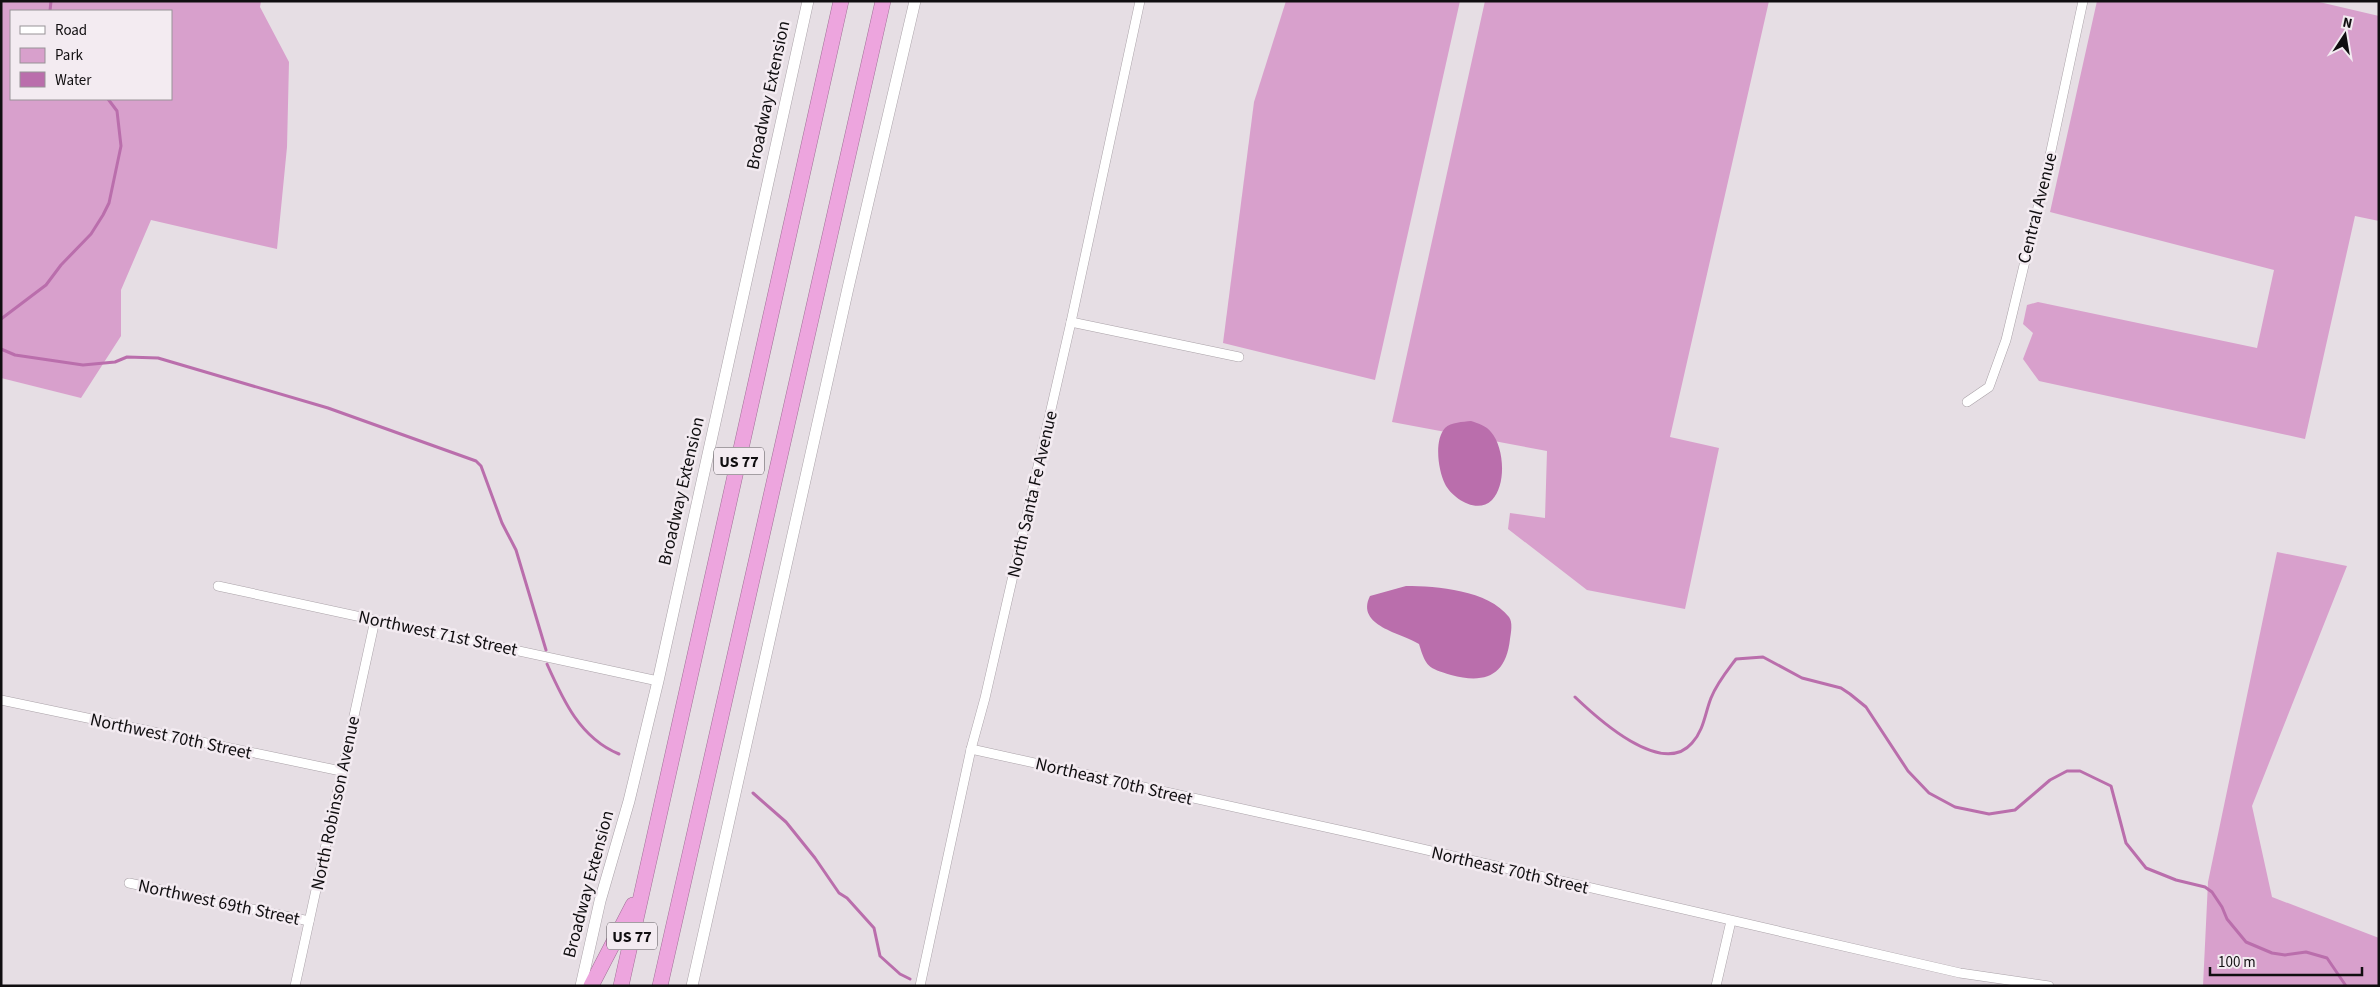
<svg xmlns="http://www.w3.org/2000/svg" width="2380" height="987" font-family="'Source Sans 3',sans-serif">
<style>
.green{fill:#d8a0cc;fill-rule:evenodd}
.water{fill:#ba6eac}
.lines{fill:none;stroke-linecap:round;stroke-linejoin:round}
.stream{stroke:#ba6eac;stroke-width:3}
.minor-casing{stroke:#aaa2a8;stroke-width:10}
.secondary-casing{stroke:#aaa2a8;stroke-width:12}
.motorway-casing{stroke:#a07096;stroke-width:16}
.minor{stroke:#fff;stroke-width:9}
.secondary{stroke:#fff;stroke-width:11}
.motorway{stroke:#eda5de;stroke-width:15}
.labels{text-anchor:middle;stroke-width:5;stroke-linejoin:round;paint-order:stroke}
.shield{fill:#f3ebf1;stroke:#545054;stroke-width:1}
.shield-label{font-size:16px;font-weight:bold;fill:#100e10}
.street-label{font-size:18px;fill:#100e10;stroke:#f3ebf1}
</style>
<rect width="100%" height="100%" fill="#e6dee4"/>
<g class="green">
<path d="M1,1h260l-1,6 29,55 -2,85 -10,102 -126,-29 -30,70v46l-40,62 -80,-20zM171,11v88h-160v-88z"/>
<path d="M1286,1h174l-85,379 -152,-37 31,-241z"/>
<path d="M1485,1h284l-99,436 49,11 -34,161 -98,-19 -79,-61 2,-16 35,5 2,-67 -155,-29z"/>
<path d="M2097,1h218l64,15v205l-24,-5 -50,223 -266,-58 -16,-22 10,-26 -10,-9 4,-19 11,-3 219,46 17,-78 -224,-58z"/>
<path d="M2277,552l70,14 -95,240 20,91 107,41v48h-176l5,-104z"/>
</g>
<g class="water">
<path d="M1471,421c6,2 16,5 20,11 13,15 16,52 1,68 -15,15 -40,-2 -47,-16 -7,-14 -11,-44 0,-56 6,-6 18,-6 26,-7z"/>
<path d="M1406,586c31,0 82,4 103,31 4,5 2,16 1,22 -4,37 -25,45 -59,36 -23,-7 -25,-8 -32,-31 -17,-11 -64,-18 -49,-48z"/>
</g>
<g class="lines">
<g class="stream">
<path d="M50,11l1,-10"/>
<path d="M1,319l45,-34 15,-20 30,-31 12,-19 6,-12 12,-57 -4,-35 -9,-12"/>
<path d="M1,349l14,6 68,10 32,-3 12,-5 31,1 170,50 148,53 5,5 21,57 14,27 30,100"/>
<path d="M547,664c16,36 33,74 72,90"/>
<path d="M1575,697c22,21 87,81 117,46 12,-13 13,-30 19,-45 6,-15 16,-27 25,-39l27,-2 39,21 39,10 9,6 16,13 42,64 21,22 26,14 34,7 26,-4 35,-30 17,-9h13l31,15 15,57 20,25 30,12 29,7 7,5 10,15 5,12 19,23 26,11 13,2 21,-3 21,6 19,28"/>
<path d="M753,793l33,29 29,36 24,35 8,5 27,30 6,28 20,18 10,5"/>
</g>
<g class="minor-casing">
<g id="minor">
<path d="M1071,322l168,35"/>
<path d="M1967,402l22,-15 17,-47 40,-166 37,-173"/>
<path d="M218,586l440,95"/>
<path d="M1,700l340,71"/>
<path d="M971,749l395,87 594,137 89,13"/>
<path d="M129,883l180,38"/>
<path d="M295,986l80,-366"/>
<path d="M920,986l51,-237 14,-51 86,-376 69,-321"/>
<path d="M1716,986l15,-65"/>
</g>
</g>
<g class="secondary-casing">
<g id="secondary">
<path d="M581,986l19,-85 29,-100 29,-120 150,-680"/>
<path d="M692,986l156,-698 67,-287"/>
</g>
</g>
<g class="motorway-casing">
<g id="motorway">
<path d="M591,986l42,-81"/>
<path d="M621,986l220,-985"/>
<path d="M660,986l223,-985"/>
</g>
</g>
<use href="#minor" class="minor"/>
<use href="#secondary" class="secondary"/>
<use href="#motorway" class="motorway"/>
</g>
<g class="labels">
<g class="shield">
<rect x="714" y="447.5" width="50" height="27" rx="4"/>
<rect x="607" y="922.5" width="50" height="27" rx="4"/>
</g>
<g class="shield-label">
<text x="739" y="467">US 77</text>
<text x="632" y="942">US 77</text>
</g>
<g class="street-label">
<text transform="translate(768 95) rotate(-78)" y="6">Broadway Extension</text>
<text transform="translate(2037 208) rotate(-76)" y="6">Central Avenue</text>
<text transform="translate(681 491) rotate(-77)" y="6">Broadway Extension</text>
<text transform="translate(1032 494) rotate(-77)" y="6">North Santa Fe Avenue</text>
<text transform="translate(438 633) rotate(12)" y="6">Northwest 71st Street</text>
<text transform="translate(171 736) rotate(12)" y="6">Northwest 70th Street</text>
<text transform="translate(1114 781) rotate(13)" y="6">Northeast 70th Street</text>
<text transform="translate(335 803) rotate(-78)" y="6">North Robinson Avenue</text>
<text transform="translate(1510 870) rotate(13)" y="6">Northeast 70th Street</text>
<text transform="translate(588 884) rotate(-75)" y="6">Broadway Extension</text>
<text transform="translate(219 902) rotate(12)" y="6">Northwest 69th Street</text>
</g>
</g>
<rect width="2380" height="987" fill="none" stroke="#100e10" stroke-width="5"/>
<rect x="10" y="10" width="162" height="90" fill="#f3ebf1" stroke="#989397"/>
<rect x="20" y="26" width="25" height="8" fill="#ffffff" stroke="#989397"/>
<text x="55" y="35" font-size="15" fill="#100e10">Road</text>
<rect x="20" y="48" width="25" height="15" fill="#d8a0cc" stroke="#989397"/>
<text x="55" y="60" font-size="15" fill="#100e10">Park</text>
<rect x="20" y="72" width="25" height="15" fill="#ba6eac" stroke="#989397"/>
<text x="55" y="85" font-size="15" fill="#100e10">Water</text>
<g transform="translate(2345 35) rotate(12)" stroke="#f3ebf1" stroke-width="4" paint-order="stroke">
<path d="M0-4L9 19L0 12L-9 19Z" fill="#100e10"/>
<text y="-8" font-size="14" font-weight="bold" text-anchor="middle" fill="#100e10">N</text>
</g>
<path d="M2210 967v8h152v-8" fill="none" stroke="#100e10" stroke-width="2.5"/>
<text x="2218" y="967" font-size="15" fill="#100e10" stroke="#f3ebf1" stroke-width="4" paint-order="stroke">100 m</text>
</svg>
